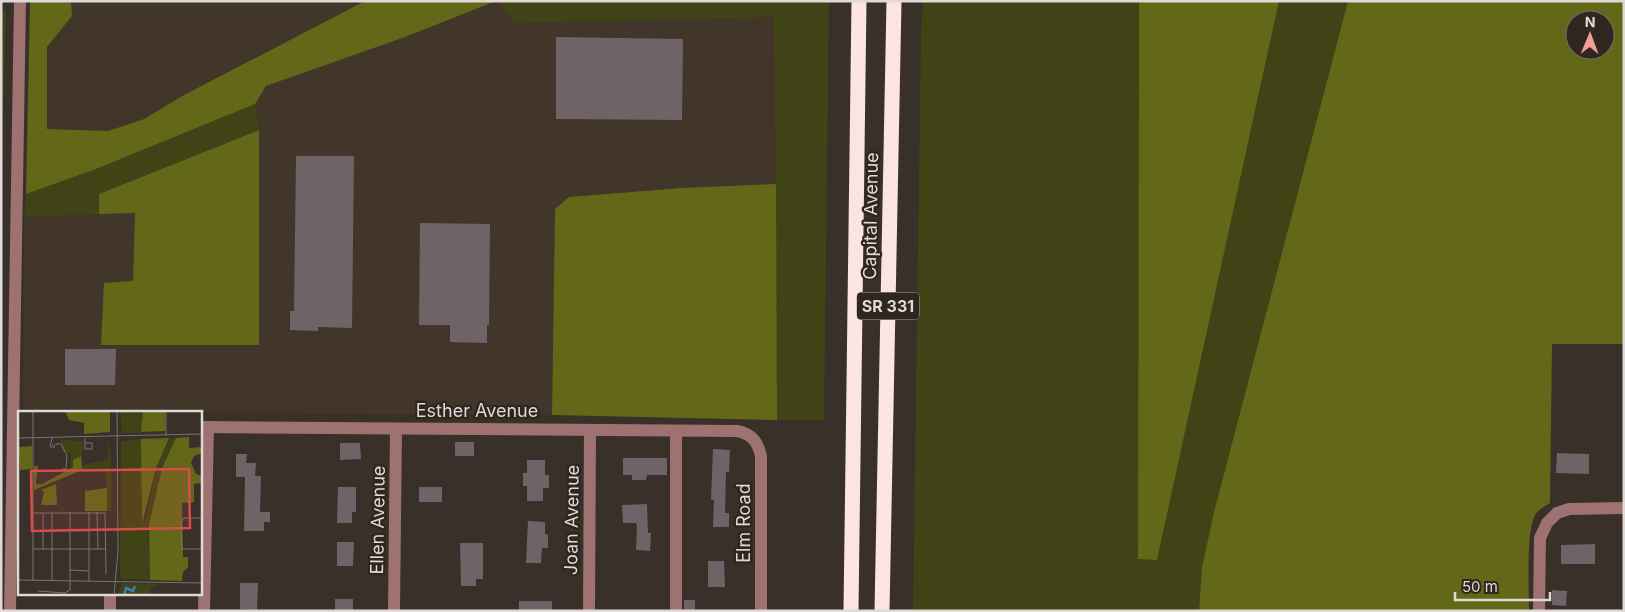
<svg xmlns="http://www.w3.org/2000/svg" width="1625" height="612" font-family="Inter,sans-serif">
<style>
.built{fill:#423529}
.green{fill:#404315}
.forest{fill:#636818;fill-rule:evenodd}
.building{fill:#6f6367}
.lines{fill:none;stroke-linecap:round;stroke-linejoin:round}
.minor{stroke:#9e7270;stroke-width:12}
.highway{stroke:#fbe4e3;stroke-width:15}
.labels{text-anchor:middle;stroke-width:4.5;stroke-linejoin:round;paint-order:stroke}
.shield{fill:#2e261f;stroke:#aaa49e;stroke-width:1}
.shield-label{font-size:16px;font-weight:bold;fill:#dfdad5}
.street-label{font-size:18px;fill:#dfdad5;stroke:#2e261f}
.inset-river{fill:none;stroke:#377dc0;stroke-width:2.5}
.inset-road{fill:none;stroke:#7b746e;stroke-width:1}
.view{fill:#d84c4b;fill-opacity:0.15;stroke:#d84c4b;stroke-width:2.5}
.inset-edge{fill:none;stroke:#dfdad5;stroke-width:2.5}
</style>
<rect width="100%" height="100%" fill="#383029"/>
<g class="built">
<path d="M71,1h294l-181,94 -40,24 -36,12 -61,-2v-82l25,-31z"/>
<path d="M496,1h2l15,22 261,-7 2,168 -95,4 -112,9 -14,12 -3,206 -521,-3 -8,-6 1,-189 111,-5 -2,69 126,64v-215l-4,-26 11,-18 139,-49z"/>
<path d="M1,94h3l-3,118z"/>
</g>
<g class="green">
<path d="M498,1h331l-5,419h-47l-3,-403 -261,6z"/>
<path d="M923,1h216l-1,558 19,1 122,-559h69l-134,511 -12,55 -3,44h-286l8,-579z"/>
<path d="M1,7l5,5 -2,82h-3z"/>
<path d="M255,104l4,26 -160,64v20l-75,3 2,-23 70,-25z"/>
</g>
<g class="forest">
<path d="M30,1h41l1,15 -25,31v82l61,2 36,-12 40,-24 181,-94h131l-91,36 -139,49 -11,18 -159,65 -70,25z"/>
<path d="M1139,1h140l-122,559 -19,-1z"/>
<path d="M1348,1h276v343h-72l-2,159c-5,3 -12,7 -15,12 -9,17 -6,74 -6,96h-330l3,-44 12,-55zM1575,20h30v30h-30z"/>
<path d="M259,130v215h-158l3,-62 29,-2 2,-68 -36,1v-20z"/>
<path d="M776,184l1,236 -225,-5 3,-206 14,-12 112,-9z"/>
</g>
<g class="building">
<path d="M556,37l127,2 -1,81 -126,-1z"/>
<path d="M296,156h58l-2,172 -34,-1v4l-28,-1v-19h4z"/>
<path d="M420,223l70,1 -1,101h-2v18l-37,-1v-17h-31z"/>
<path d="M65,349h51l-1,36h-50z"/>
<rect x="455" y="442" width="19" height="14"/>
<path d="M340,443h20l1,16 -21,1z"/>
<path d="M713,449l17,1 -1,22h-3l-1,41h4v14h-16l1,-27h-3z"/>
<path d="M1557,453l32,1v20l-33,-1z"/>
<path d="M236,454h11l-1,9h10l-1,13h6l-1,36h10v10h-6v9h-20l1,-54h-9z"/>
<path d="M623,458h44v17h-20l-1,5h-14v-5h-9z"/>
<path d="M527,460h18v15h4v13h-6v13h-16v-15h-4v-13h4z"/>
<path d="M338,487h18v25h-4v11h-15z"/>
<rect x="419" y="487" width="23" height="15"/>
<path d="M647,504l1,29h3l-1,18 -14,-1 1,-23 -1,-4h-13l-1,-18z"/>
<path d="M528,521l17,1v12l3,1v13h-6l-1,15h-15z"/>
<path d="M337,542h17l-1,24h-16z"/>
<path d="M460,543h23v36h-7v7h-15z"/>
<path d="M1595,544v20h-34v-19z"/>
<path d="M708,561h16l1,26h-17z"/>
<path d="M240,583h18l-1,27 -17,-1z"/>
<path d="M1552,590l15,1 -1,15 -14,-1z"/>
<rect x="335" y="599" width="18" height="12"/>
<rect x="684" y="600" width="11" height="11"/>
<rect x="519" y="601" width="33" height="10"/>
</g>
<g class="lines">
<g class="minor">
<path d="M200,427l537,4c15,3 21,11 24,25v155"/>
<path d="M10,611l10,-610"/>
<path d="M110,611v-18"/>
<path d="M204,611l4,-184"/>
<path d="M394,611l2,-182"/>
<path d="M589,611l1,-181"/>
<path d="M676,611v-180"/>
<path d="M1539,611l1,-73 7,-15 10,-10 12,-4 55,-1"/>
</g>
<g class="highway">
<path d="M851,611l8,-610"/>
<path d="M882,611l12,-610"/>
</g>
</g>
<g class="labels">
<rect class="shield" x="857" y="292.5" width="62" height="27" rx="4"/>
<g class="shield-label">
<text x="888" y="312">SR 331</text>
</g>
<g class="street-label">
<text transform="translate(871 216) rotate(-89)" y="6">Capital Avenue</text>
<text x="477" y="417">Esther Avenue</text>
<text transform="translate(378 520) rotate(-89)" y="6">Ellen Avenue</text>
<text transform="translate(572 520) rotate(-89)" y="6">Joan Avenue</text>
<text transform="translate(744 523) rotate(-90)" y="6">Elm Road</text>
</g>
</g>
<g transform="translate(18 411)">
<rect width="184" height="184" fill="#383029"/>
<path d="M102,0h23l-2,22h-19zM151,27h7l-14,30 -14,63 2,49 -28,-1 -2,-3 1,-134 20,-3 3,85 12,-56zM43,29l22,1v11l-12,17 -1,-16h-8zM90,30l3,11 1,59h-5l-1,-39 -27,-1 4,-6 25,-6zM104,172l35,1 1,2h-7l-1,9h-32z" fill="#404315"/>
<path d="M47,0h45v21l-26,2v-11l-15,-3zM125,0h22v20l-24,1zM171,26v11l13,-1v6l-8,3 -3,7 5,11 6,2v7l-8,1v18l-12,1 1,54h5v10l-5,5 -1,9 -32,-1 -1,-55 13,-57 14,-30zM151,27l-13,30 -14,56 -1,-85zM14,35v23l-12,1 -1,-23zM63,41l1,18 -48,20v-24h4l-2,18h6l31,-17v-7l8,-4zM38,73l1,21h-16l3,-13 -3,-2zM89,77v23h-22v-20z" fill="#636818"/>
<path class="inset-river" d="M106,184l2,-7 7,3 2,-5"/>
<path class="inset-road" d="M15,0v169M148,0v24M0,27l184,-4M34,27l-2,9h5l-3,-3M67,32h7v6h-7v-11M37,33h6l6,11 -1,14h-4M71,101v69M79,101l1,37M15,102h72l1,61M25,102v36M34,102v68M184,107h-18l-3,4 1,27h20M15,138h73M52,159l19,1M0,169l184,3M20,180l27,2 5,-3v-78M96,184l4,-43 -1,-141"/>
<path class="view" d="M171,58l1,59 -158,3 -1,-60z"/>
<rect width="184" height="184" class="inset-edge"/>
</g>
<rect width="1625" height="612" fill="none" stroke="#dfdad5" stroke-width="5"/>
<g transform="translate(1590 35) rotate(1)"><circle r="24" fill="#2e261f" stroke="#756e68"/>
<path d="M0-4L9 19L0 12L-9 19Z" fill="#f59b98"/>
<text y="-8" font-size="14" font-weight="bold" text-anchor="middle" fill="#dfdad5">N</text>
</g>
<path d="M1455 592v8h95v-8" fill="none" stroke="#dfdad5" stroke-width="2.5"/>
<text x="1462" y="592" font-size="15" fill="#dfdad5" stroke="#2e261f" stroke-width="4" paint-order="stroke">50 m</text>
</svg>
